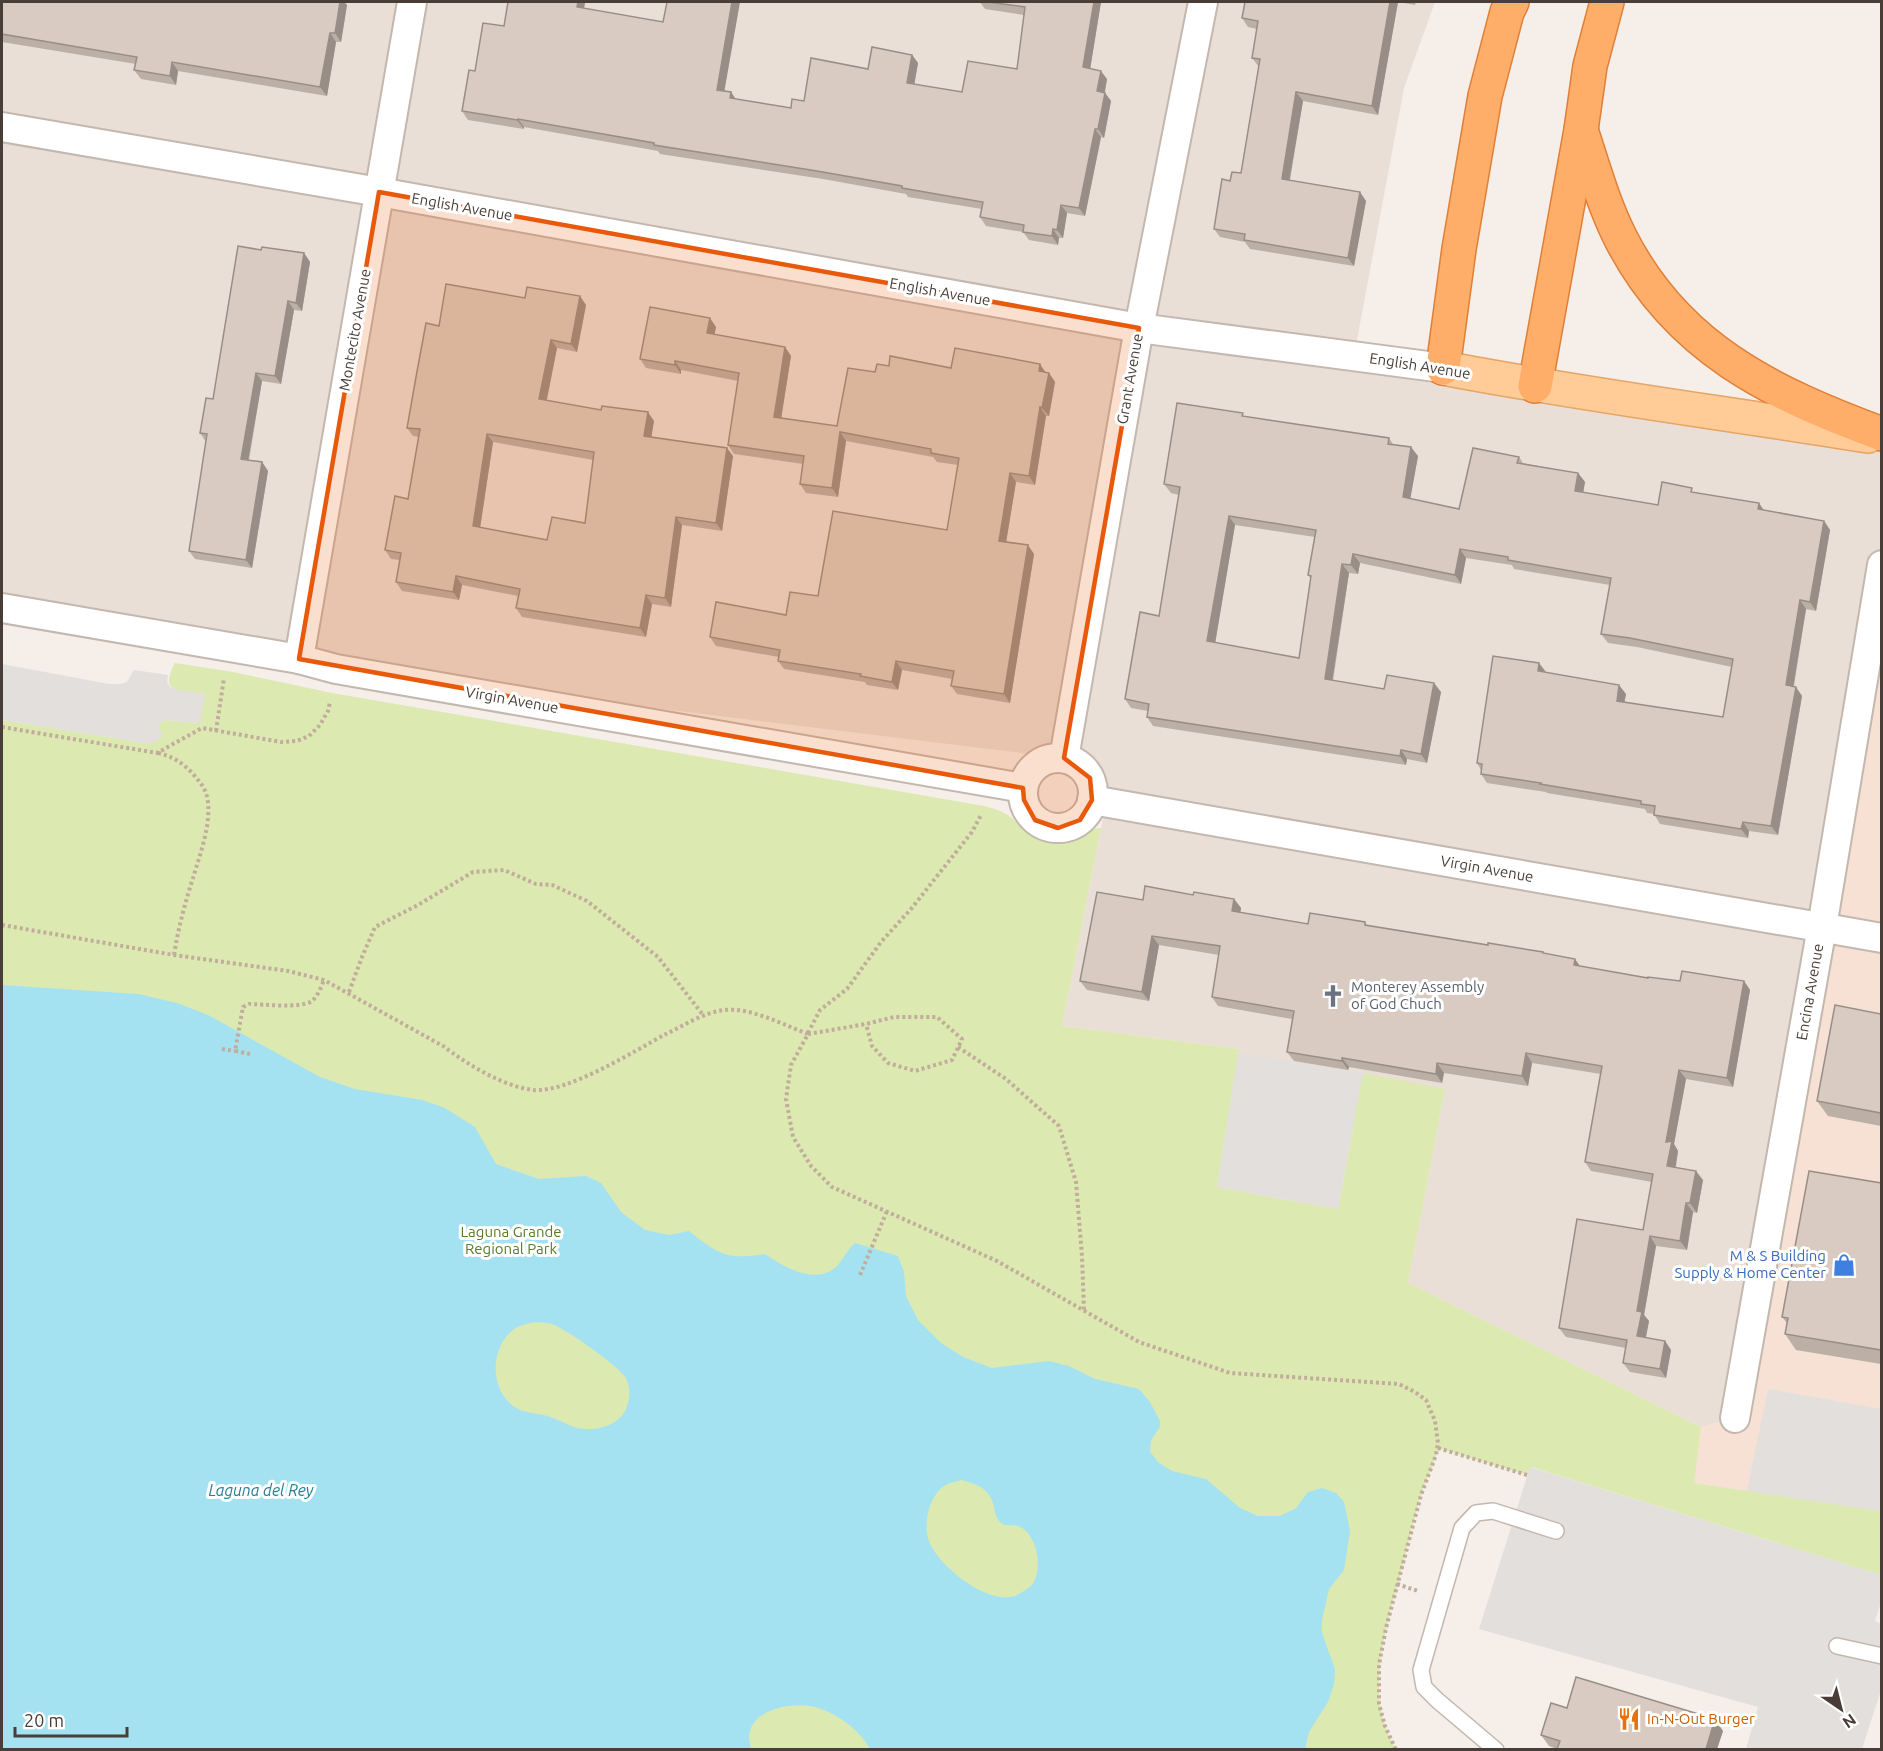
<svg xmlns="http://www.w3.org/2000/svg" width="1883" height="1751" font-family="Ubuntu,sans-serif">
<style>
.residential{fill:#e9dfd7}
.commercial{fill:#f6e1d4}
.green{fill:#dce9b1}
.parking{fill:#e3dfdd}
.water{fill:#a4e2f2;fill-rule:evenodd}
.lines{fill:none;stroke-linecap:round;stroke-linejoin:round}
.lane-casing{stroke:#c3b7ae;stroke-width:18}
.street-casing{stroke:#c3b7ae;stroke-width:32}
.primary-casing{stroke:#e6a465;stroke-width:36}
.highway-casing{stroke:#e07f37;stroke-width:36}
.path{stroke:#c2ad9c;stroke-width:4;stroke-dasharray:3 3;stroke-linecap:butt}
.lane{stroke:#fff;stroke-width:15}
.street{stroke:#fff;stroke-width:28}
.primary{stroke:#ffcc97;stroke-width:33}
.highway{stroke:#ffae69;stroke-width:33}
.wall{fill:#bbafa6;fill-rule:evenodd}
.shaded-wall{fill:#988e87}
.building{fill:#d9cbc1;stroke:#988e87;stroke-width:1.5;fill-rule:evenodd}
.marked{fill:#e8590c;fill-opacity:0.2;stroke:#e8590c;stroke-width:4.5;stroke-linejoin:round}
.labels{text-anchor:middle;stroke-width:6;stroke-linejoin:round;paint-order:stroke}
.street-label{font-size:15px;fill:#483e37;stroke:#fff}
.worship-label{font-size:15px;fill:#5b616d;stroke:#fff;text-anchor:start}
.park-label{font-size:15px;fill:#597c28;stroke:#fff}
.shop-label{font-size:15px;fill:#366cbe;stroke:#fff;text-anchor:end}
.food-label{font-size:15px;fill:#c56008;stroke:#fff;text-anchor:start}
.water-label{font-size:16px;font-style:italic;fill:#277f96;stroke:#fff}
</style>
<rect width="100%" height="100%" fill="#f5eee9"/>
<path class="residential" d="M2,2h1433l-31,86 -50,268 527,82v127l-146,853 -34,9 -293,-144 37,-194 -228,98 22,-138 -177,-23 44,-223 -13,-15 -3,-10 -6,-10 -9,-6 -12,-4 -727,-89 -334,-61z"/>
<path class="commercial" d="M1881,662v849l-188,-28 8,-56 34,-9 87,-491z"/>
<path class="green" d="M175,663l58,9 99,21 652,113c8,2 15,4 22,8 11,7 21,21 35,24 21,4 39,-9 60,-10l-39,198 177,23 -22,138 121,22 25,-136 82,16 -37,194 293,144 -7,56 187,28v64l-350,-108 -4,8 -89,-27c-3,16 -12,31 -17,48 -8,26 -14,53 -21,80 -15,57 -37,119 -4,173h-1394v-1029l150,24 7,-14v-6l5,-4 35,3 6,-29c-25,-4 -47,1 -30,-31z"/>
<g class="parking">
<path d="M2,664l107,20h12l6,-2 7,-12 34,5 -1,7 3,5 7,3 28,4 -5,29 -36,-3 -5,4v6l5,5 -12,9 -150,-24z"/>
<path d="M1238,1053l125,20 -25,136 -121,-22z"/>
<path d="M1768,1389l113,20v102l-134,-20z"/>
<path d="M1530,1467l351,108v27l-6,19 6,3v66l-19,59h-116l12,-42 -279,-78z"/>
</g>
<path class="water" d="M2,985l136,9 39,9 31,12 112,62 35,12 67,11 23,8 30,19 21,37 43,15 47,-3 15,7 20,29 24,18 24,5 20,-4c30,24 38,29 76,23 19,13 52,33 73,11 6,-7 9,-15 17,-22l43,13 6,16 2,24 12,24 23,23 22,14 29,11 57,-7 20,5 26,13 44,10 11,13 10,19v6l-9,13 -1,12 9,11 13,8 34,8 34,29 18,8h22l16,-8 12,-16 14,-4 14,5 8,9 6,29 -6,39 -15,19 -7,31v13l13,36 -1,15 -6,18 -19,30 -4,17h-435c-10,-19 -33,-36 -55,-42 -19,-5 -58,0 -65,24 -2,5 0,13 1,18h-747l-2,-1zM534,1322c6,1 13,0 18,2 14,5 67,42 74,54 5,11 4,20 0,31 -5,13 -21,19 -34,20 -18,1 -23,-5 -39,-11 -11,-5 -25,-4 -35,-9 -29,-16 -29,-60 -5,-79 5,-5 15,-6 21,-8zM961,1480c16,4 30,9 33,27 1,5 2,12 7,16 5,4 12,1 17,3 20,7 26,45 13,60 -3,3 -12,8 -16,10 -28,9 -73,-28 -85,-52 -5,-12 -4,-23 -1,-35 2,-8 8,-18 15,-23 4,-3 12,-4 17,-6z"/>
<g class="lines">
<g class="lane-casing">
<g id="lane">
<path d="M1837,1646l45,10"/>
<path d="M1496,1750l-59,-50 -13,-13 -3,-17 41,-142 14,-15 17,-2 63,20"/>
</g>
</g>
<g class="street-casing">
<g id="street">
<path d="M2,127l377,65 760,136 304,40"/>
<path d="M2,608l297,51 37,10 687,119"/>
<path d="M299,659l113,-657"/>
<path d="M1064,758l75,-430 64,-326"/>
<circle cx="1058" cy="793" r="35"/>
<path d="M1092,800l790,138"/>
<path d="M1735,1418l87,-491 60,-362"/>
</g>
</g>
<g class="primary-casing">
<path id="primary" d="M1443,368c141,27 283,45 425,68"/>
</g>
<g class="highway-casing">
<g id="highway">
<path d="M1581,130c12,36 22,73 39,107 56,111 151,156 262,197"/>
<path d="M1443,368l16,-119 26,-153 22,-84 5,-10"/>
<path d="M1535,386l46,-256 9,-64 17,-64"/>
</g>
</g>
<g class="path">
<path d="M2,727l155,26 45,-25 79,14 16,-1 12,-5 11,-11 8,-14 2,-9"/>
<path d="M216,731l8,-53"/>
<path d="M158,753c14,3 25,10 35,21 5,6 10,11 13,19 8,25 -6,61 -13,85 -8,25 -15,51 -19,77"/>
<path d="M2,925l172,30 114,16 36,9 119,66c24,18 59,40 90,44 35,3 101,-39 133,-56 19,-9 38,-22 59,-24 25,-3 59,15 83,24l-17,31 -5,34 7,38 18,29 21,21 165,74 142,81 91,31 169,11 16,8 11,8 9,21 3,22 -2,12 -15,40 -35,133 -7,37v39l6,22 11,24"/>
<path d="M349,992l13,-35 13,-30 43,-22 55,-33 31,-2 32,14 16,1 35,16 71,56 45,58"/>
<path d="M808,1033l12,-23 27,-21 34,-47 30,-33 61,-77 9,-17"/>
<path d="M808,1034l58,-10 28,-7h43l25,22 -10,21 -37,11 -27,-8 -16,-17 -6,-22"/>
<path d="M958,1047l48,32 53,47 17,56 6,74 2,54"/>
<path d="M222,1049l13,2"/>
<path d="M250,1054l-15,-3 8,-44 6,-3c15,0 51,5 63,-3 6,-5 9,-14 12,-21"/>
<path d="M860,1275l27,-64"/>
<path d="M1438,1448l89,27"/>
<path d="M1397,1584l21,7"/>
</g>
<use href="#lane" class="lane"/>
<use href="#street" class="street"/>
<use href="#primary" class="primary"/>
<use href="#highway" class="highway"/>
</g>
<g class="wall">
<path d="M2,2h342l3,3 -6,37h-5l-9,54 -149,-25 -2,14 -35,-6 -7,-9 2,-6 -134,-22z"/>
<path d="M585,2l-1,6 140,83 7,1 4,7 56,9 77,-39 44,-14 6,8 -4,21 48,8 55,-23 7,-54 -39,-6 -5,-7h121l-11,67 17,10 -2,14 6,8 -7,37 -3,-1 -16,79 -18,-3 -4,25h-4l-1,7 -29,-5 -6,-8 -37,-6 -6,-9 2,-8 -74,-12 -2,-3 -83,-15 -163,-25 -2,-3 -134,-24v2l-56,-9 -6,-9 13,-40 29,-45z"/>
<path d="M1245,2h171l-1,3 -17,-3 -20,113 -75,-14 -13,79 76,21 -12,65 -104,-17 -5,-7 -25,-5 -6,-8 16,-48 11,-8 18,-106 -7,-9 5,-29 -9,-2 -6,-9z"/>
<path d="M261,250l43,3 6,9 -8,49 -8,-1 -13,74 -19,-3 -13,79 13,2 6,9 -16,97 -57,-9 -6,-8 17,-109 -6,-9 13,-34z"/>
<path d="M525,298l61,7 -9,47 -20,-4 -10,52 107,21 -3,16 82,19 -11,75 -40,-6 -11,82 -19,-3 -6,33 -124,-20 -6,-9 2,-12 -56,-11 -3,15 -57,-9 -6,-9 4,-22 -9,-1 -6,-9 23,-51 11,-62 -6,-1 -6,-8 32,-102zM493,442l100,18 -8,63 -38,17 -67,-12z"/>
<path d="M716,327l-2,8 71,12 6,9 -10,62 56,8 38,-54 14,-6 62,2 98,5 6,9 -6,34h-3l-11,69 -19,-3 -10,60 28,12 -24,149 -53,-9 -6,-8 1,-7 -50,-9 -4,20 -31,-5 -2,-3 -81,-13 -6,-8 1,-4 -63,-11 -6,-9 76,-22 32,-19 129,-66 11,-65 -21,-3 -4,-5 -87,-16 -8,56 -32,-4 -6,-9 3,-20 -69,-10 -6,-9 10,-64 -57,-11v4l-35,-6 -6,-9z"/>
<path d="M1244,416l145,22 4,6 25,12 -8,43 49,10 60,-52 4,6 55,10 7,9 -2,10 75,13 37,-13 69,18 60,11 6,9 -14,81 -10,-2 -12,77 8,10 -24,139 -29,-4 -1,7 -88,-14 -6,-10 -7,-1 -2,-4 -98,-16 -1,-1 -59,-9 -6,-9v-4l-4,-7 69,-91 80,22 -2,8 99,15 9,-50 -95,-20 -29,-4 -7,-9 9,-49 -96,-16 -2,-4 -46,-7 -5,26 -101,-21 -2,11 -9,-1 -16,108 51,8 57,3 -14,71 -20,-4 -1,6 -253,-39 -6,-9 1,-6 -17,-3 -6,-9 34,-83 20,-121 -8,-2 -7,-9zM1235,525l80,12 -7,38 3,4 -12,79 -84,-15z"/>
<path d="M1193,895l41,4 7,9 -1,4 68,12 57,-2 2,3 121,20 55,7 1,2 36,12 68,12 32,3h64l6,9 -17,97 -47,-8 -12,65 4,7 -2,16 27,13 -6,33 -4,-1 -6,38 -31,-4 -12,69 5,6 -3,17 19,3 6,9 -5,28 -36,-6 -7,-9 3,-15 -60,-11 -7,-9 84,-98 9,-48 -61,-11 -6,-9 16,-88 -69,-11 -4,23 -84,-13 -2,10 -93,-16 -1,3 -54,-9 -7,-9 5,-33 -74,-13 -6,-9 7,-42 -60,-10 -10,56 -62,-11 -7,-9 63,-81z"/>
<path d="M1881,1014v112l-53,-10 -11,-15z"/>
<path d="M1881,1183v181l-85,-14 -11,-16 2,-11 -5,-6z"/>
<path d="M1567,1708l156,23 -6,18h-160l-8,-3 -8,-11z"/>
</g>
<g class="shaded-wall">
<path d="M340,2h4l3,3 -6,37 -6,-9z"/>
<path d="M578,2h7l-2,13 -6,-8z"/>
<path d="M732,2h8l-17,97 -6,-9z"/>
<path d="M1094,2h7l-12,74 -6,-9z"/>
<path d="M1390,2h8l-20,113 -6,-9z"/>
<path d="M330,33l6,9 -9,54 -7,-9z"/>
<path d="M912,55l6,8 -5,29 -6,-9z"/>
<path d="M172,62l6,9 -2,14 -6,-9z"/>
<path d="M1101,71l6,8 -4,21 -6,-9z"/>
<path d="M731,92l6,9 -7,-3z"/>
<path d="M1296,92l7,9 -15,87 -6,-9z"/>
<path d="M1105,93l6,8 -7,37 -6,-9z"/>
<path d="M518,119l6,8v2l-7,-9z"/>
<path d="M1095,129l6,8 -16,79 -6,-8z"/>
<path d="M1360,192l6,9 -12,65 -6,-8z"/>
<path d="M1061,205l6,8 -4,25 -6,-8z"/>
<path d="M1053,229l6,9 -1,7 -6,-9z"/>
<path d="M304,253l6,9 -8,49 -6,-8z"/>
<path d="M580,296l6,9 -9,47 -6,-8z"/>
<path d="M288,301l6,9 -13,74 -6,-8z"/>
<path d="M710,318l6,9 -3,15 -6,-9z"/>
<path d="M551,340l6,8 -12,60 -6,-9z"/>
<path d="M785,347l6,9 -11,70 -6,-9z"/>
<path d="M675,361l6,9v4l-6,-9z"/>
<path d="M1040,364l6,9 -7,-2z"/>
<path d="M256,373l6,8 -15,86 -6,-8z"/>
<path d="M1049,373l6,9 -6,34 -7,-8z"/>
<path d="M1040,407l6,9 -11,69 -6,-9z"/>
<path d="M648,412l6,9 -4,24 -6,-9z"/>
<path d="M840,432l6,9 -8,56 -6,-9z"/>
<path d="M487,434l6,8 -14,93 -6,-9z"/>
<path d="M1411,447l7,9 -9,50 -6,-9z"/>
<path d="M727,448l6,8 -11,75 -6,-8z"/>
<path d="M262,462l6,9 -16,97 -6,-8z"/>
<path d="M1010,473l6,9 -11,67 -6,-8z"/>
<path d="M1578,473l7,9 -3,18 -7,-9z"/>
<path d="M1759,503l6,9 -7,-3z"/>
<path d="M1229,516l6,9 -21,125 -7,-9z"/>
<path d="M676,517l6,8 -11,82 -6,-9z"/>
<path d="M1824,521l6,9 -14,81 -6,-9z"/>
<path d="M1028,545l6,9 -24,149 -6,-9z"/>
<path d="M1460,549l6,9 -5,26 -6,-9z"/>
<path d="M1353,554l7,9 -2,11 -7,-9z"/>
<path d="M1342,564l7,9 -18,115 -6,-9z"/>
<path d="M456,576l6,9 -3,15 -6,-8z"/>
<path d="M646,595l6,9 -6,33 -6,-9z"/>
<path d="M1800,600l6,9 -14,85 -6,-9z"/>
<path d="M896,661l6,9 -4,20 -6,-8z"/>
<path d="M1539,663l7,9 -8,-1z"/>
<path d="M1434,683l7,9 -14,71 -6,-9z"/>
<path d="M1619,685l7,9 -3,16 -6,-9z"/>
<path d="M1796,687l6,9 -24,139 -7,-9z"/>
<path d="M1401,750l6,9 -1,6 -6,-9z"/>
<path d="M1743,822l6,9 -1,7 -7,-9z"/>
<path d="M1234,899l7,9 -2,13 -7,-10z"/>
<path d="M1152,936l7,9 -10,56 -7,-9z"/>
<path d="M1575,959l7,10 -8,-4z"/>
<path d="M1744,981l6,9 -17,97 -6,-9z"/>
<path d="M1526,1053l6,10 -4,23 -6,-10z"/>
<path d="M1342,1058l7,9 -1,3 -6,-9z"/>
<path d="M1437,1063l7,10 -2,10 -6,-9z"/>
<path d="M1679,1070l7,9 -12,65 4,7 -4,24 -7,-9 -1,-24z"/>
<path d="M1696,1171l7,9 -6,33 -7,-10z"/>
<path d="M1686,1203l7,9 -6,38 -7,-9z"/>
<path d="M1650,1236l6,10 -12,69 5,6 -5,25 -7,-10v-25z"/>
<path d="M1665,1341l6,9 -5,28 -6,-9z"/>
<path d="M1715,1719l8,12 -6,18h-11z"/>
</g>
<g class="building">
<path d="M2,2h338l-5,31h-5l-10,54 -148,-25 -2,14 -36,-6 3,-13 -135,-23z"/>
<path d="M508,2h70l-1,5 86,15 4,-20h65l-15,88 14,2 -1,6 61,10 1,-9 12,2 7,-43 57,11 4,-22 40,8 -5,28 55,9 6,-31 49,8 8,-62 -37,-5h106l-11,65 18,4 -4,20 8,2 -7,36h-3l-16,79 -18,-3 -4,25 -4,-1 -1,7 -29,-4 1,-7 -44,-8 3,-15 -81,-14v-2l-85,-15 -163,-26v-2l-136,-24 -1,1 -55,-9 7,-41 6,1 8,-48 21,3z"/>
<path d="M1245,2h145l-18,104 -76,-14 -14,87 78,13 -12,66 -104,-18 1,-6 -31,-5 8,-50 8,2 2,-9 9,1 19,-114 -8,-1 6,-37 -16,-3z"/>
<path d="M238,246l23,4 1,-3 42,6 -8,50 -8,-2 -13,75 -19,-3 -15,86 21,3 -16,98 -57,-9 18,-117 -7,-1 6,-35 7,1z"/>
<path d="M446,284l79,14 2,-11 53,9 -9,48 -20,-4 -12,59 62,11 1,-4 46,6 -4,24 83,12 -11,75 -40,-6 -11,81 -19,-3 -6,33 -124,-20 4,-19 -64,-13 -3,16 -57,-10 5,-29 -16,-3 10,-54 13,3 12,-70 -13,-1 9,-51 10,-54 13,3zM487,434l107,18 -9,71 -33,-6 -5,23 -74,-14z"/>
<path d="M650,307l60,11 -3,15 78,14 -11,70 63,9 11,-58 27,4 2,-8 12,2 1,-10 61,12 4,-20 85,16 -1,7 10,2 -7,35 -2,-1 -11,69 -19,-3 -11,68 29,4 -24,149 -53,-8 3,-15 -58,-10 -4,21 -32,-6 1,-2 -83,-13 2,-11 -70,-13 6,-35 70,13 4,-23 28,4 15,-85 114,19 12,-72 -28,-5v-4l-91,-17 -8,56 -32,-4 4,-28 -76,-11 11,-72 -64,-12v4l-35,-6z"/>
<path d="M1177,403l66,10 -1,3 147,22 -1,6 23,3 -8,50 56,12 14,-61 46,9 -2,6 61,10 -3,18 83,14 4,-23 30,6 -1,4 68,11 -1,6 66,12 -14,81 -10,-2 -14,85 10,2 -25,139 -28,-4 -2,7 -87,-14 1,-9 -14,-2v-3l-101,-17 1,-1 -60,-9 1,-10 -5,-1 16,-107 46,7 -1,8 81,14 -2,16 106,16 10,-58 -103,-21 -29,-4 10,-56 -103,-18v-3l-48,-8 -5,26 -102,-21 -2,11 -9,-1 -17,115 59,10 3,-14 47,8 -13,71 -20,-4 -1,6 -253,-39 2,-13 -24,-5 15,-87 19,4 21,-129 -16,-3zM1229,516l87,14 -8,45 3,1 -12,82 -92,-17z"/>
<path d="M1145,886l48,9 1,-3 40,7 -2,12 76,13 2,-11 55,9v3l123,20v-2l55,9v1l32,6 -1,6 74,13v-1l32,4 2,-10 62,10 -17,97 -48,-8 -13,72 6,-1 -5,25 29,5 -6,32h-4l-6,38 -30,-5 -13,75 5,1 -5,24 28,5 -5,28 -37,-6 4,-23 -68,-12 18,-109 66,11 10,-56 -68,-12 17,-96 -76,-13 -4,23 -85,-13 -1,11 -94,-16v3l-55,-9 7,-41 -82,-14 8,-51 -68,-10 -10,56 -62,-11 17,-89 46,8z"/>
<path d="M1835,1005l46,9v99l-64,-12z"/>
<path d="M1809,1171l72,12v167l-96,-16 3,-16 -6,-1z"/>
<path d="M1576,1677l139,42 -9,30h-149l3,-8 -19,-6 10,-32 16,5z"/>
</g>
<path class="marked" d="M379,192l760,136 -75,430 26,20 2,22 -12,20 -22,8 -23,-8 -11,-20 -1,-12 -724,-129z"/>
<defs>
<g id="church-bare" transform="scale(1.8)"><path d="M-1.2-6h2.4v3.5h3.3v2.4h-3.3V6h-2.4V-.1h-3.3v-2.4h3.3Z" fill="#6b7280" stroke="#fff" stroke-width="2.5" paint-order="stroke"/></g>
<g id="shop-bare" transform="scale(1.8)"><path d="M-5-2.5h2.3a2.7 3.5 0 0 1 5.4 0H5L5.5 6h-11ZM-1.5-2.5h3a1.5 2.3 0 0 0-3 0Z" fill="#3f7fe0" stroke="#fff" stroke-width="2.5" paint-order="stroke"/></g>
<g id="restaurant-bare" transform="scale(1.8)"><path d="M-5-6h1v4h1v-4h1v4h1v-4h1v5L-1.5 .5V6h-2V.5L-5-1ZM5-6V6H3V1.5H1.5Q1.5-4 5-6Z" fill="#e8710a" stroke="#fff" stroke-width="2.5" paint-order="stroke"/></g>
</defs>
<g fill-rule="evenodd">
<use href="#church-bare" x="1333" y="996"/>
<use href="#shop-bare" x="1844" y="1265"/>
<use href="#restaurant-bare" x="1629" y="1719"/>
</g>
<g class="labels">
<g class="street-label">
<text transform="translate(462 207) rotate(10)" y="5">English Avenue</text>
<text transform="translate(940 292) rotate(10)" y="5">English Avenue</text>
<text transform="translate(355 330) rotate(-80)" y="5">Montecito Avenue</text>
<text transform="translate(1420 366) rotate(9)" y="5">English Avenue</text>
<text transform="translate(1130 379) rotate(-80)" y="5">Grant Avenue</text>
<text transform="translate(512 700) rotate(10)" y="5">Virgin Avenue</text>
<text transform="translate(1487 869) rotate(10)" y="5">Virgin Avenue</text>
<text transform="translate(1810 992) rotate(-80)" y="5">Encina Avenue</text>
</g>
<g class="worship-label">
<text x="1351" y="992">Monterey Assembly<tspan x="1351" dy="17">of God Chuch</tspan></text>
</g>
<g class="park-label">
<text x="511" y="1237">Laguna Grande<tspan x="511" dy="17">Regional Park</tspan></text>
</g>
<g class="shop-label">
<text x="1826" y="1261">M &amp; S Building<tspan x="1826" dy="17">Supply &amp; Home Center</tspan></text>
</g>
<g class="food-label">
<text x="1647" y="1724">In-N-Out Burger</text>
</g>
<g class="water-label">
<text x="261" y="1496">Laguna del Rey</text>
</g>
</g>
<rect width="1883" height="1751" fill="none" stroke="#483e37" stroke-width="6"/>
<g transform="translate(1841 1709) rotate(145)" stroke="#ffffff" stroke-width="4.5" paint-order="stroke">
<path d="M0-4.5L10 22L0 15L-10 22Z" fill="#483e37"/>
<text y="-9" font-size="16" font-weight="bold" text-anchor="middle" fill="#483e37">N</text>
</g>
<path d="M15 1727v9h112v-9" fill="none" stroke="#483e37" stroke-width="3"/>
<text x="24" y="1727" font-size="18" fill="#483e37" stroke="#ffffff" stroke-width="4.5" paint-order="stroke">20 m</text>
</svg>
